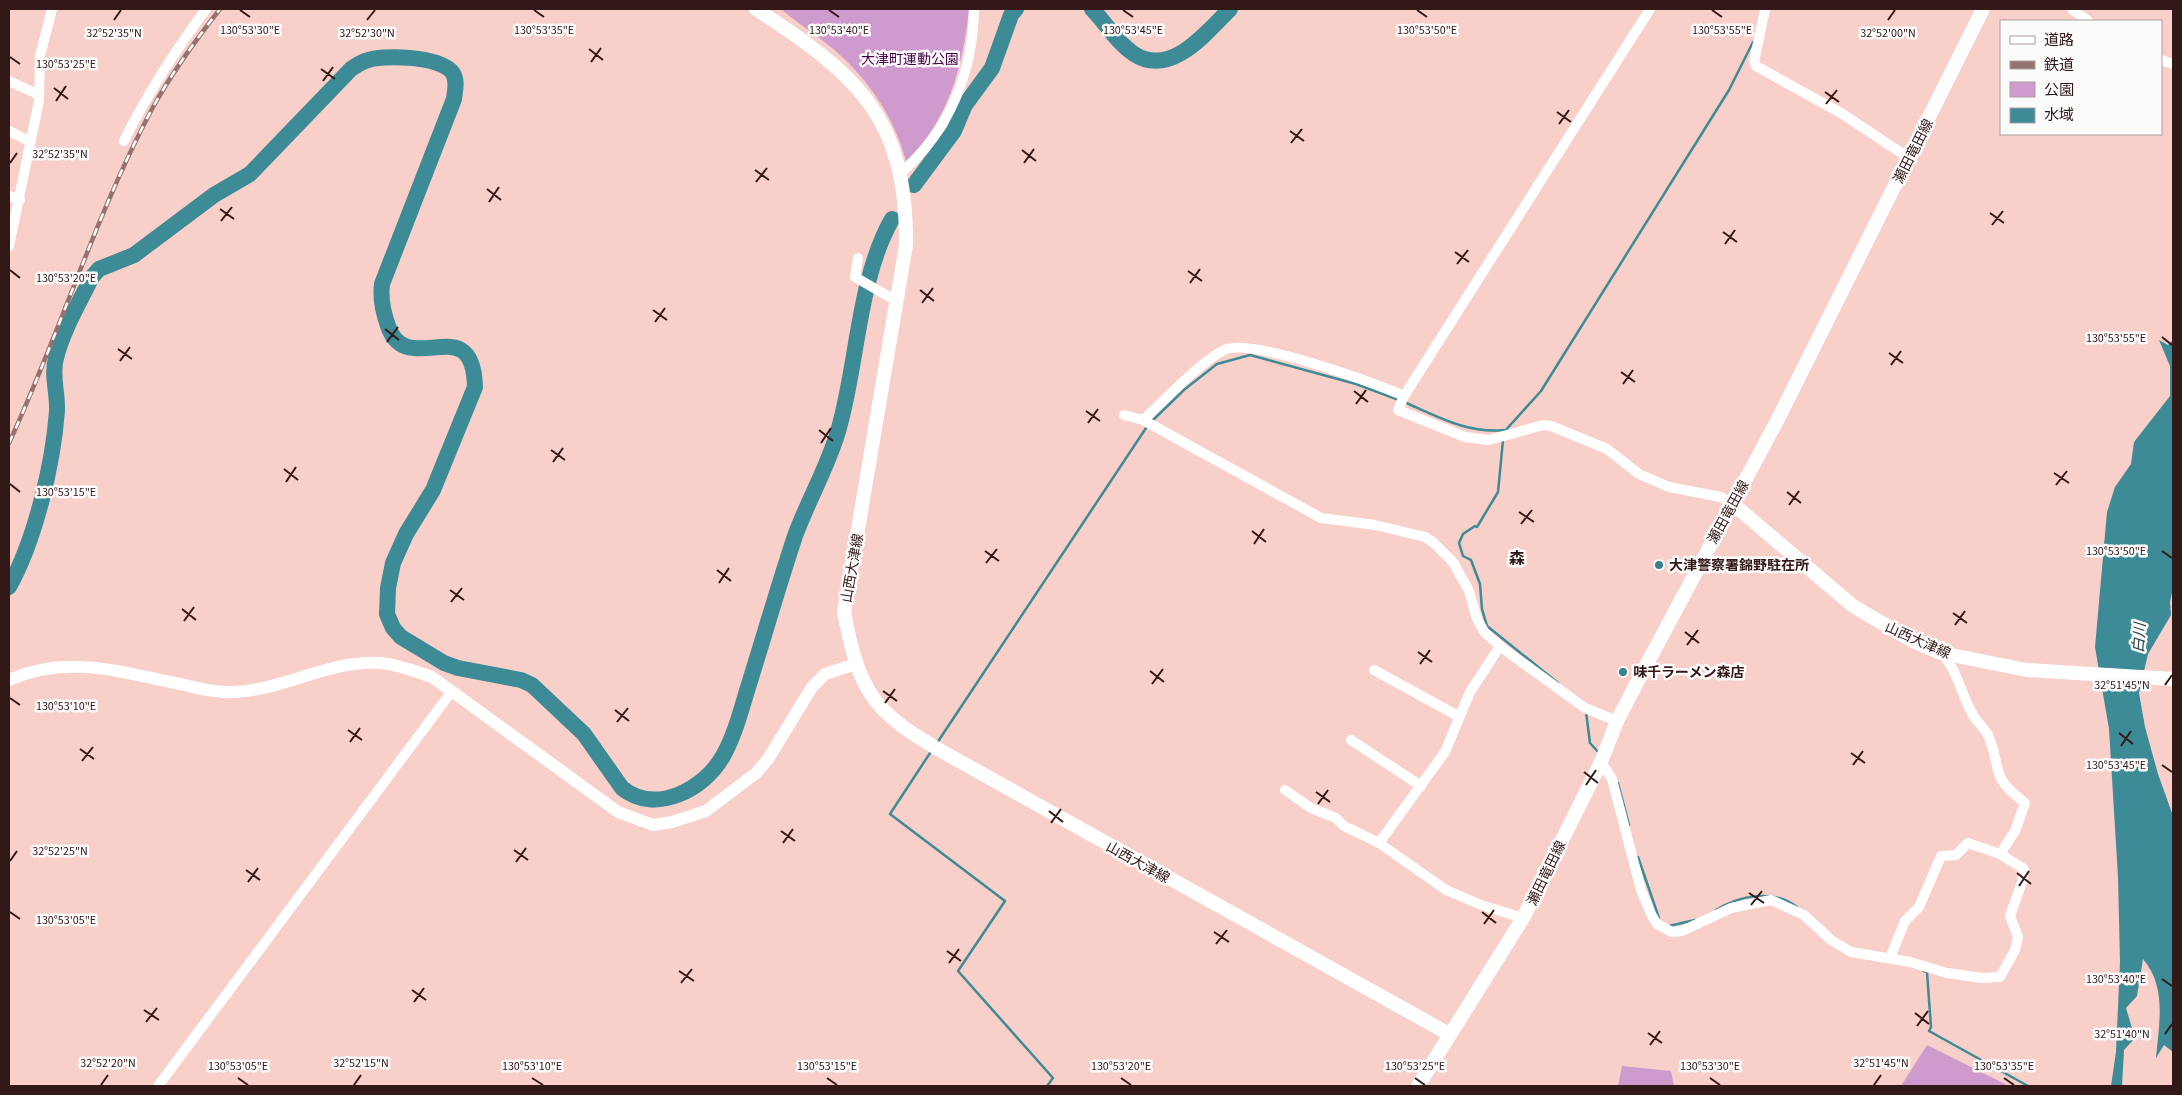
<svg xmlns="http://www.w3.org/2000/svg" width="2182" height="1095" font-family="'Source Sans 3','Noto Sans JP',sans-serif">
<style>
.green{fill:#cf9acd}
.water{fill:#3c8b96}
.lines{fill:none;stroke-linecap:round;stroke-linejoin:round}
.stream{stroke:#3c8b96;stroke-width:2.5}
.river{stroke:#3c8b96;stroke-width:16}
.minor{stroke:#fff;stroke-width:10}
.tertiary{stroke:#fff;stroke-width:12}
.secondary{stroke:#fff;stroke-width:14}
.rail-casing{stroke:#94726e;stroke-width:4.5}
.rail{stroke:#fbfbfb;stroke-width:2.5;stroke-dasharray:8;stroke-linecap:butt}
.ticks{fill:none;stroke:#321816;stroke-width:2}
.poi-dot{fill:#3a818b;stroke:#fbfbfb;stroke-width:2}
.labels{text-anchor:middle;stroke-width:5;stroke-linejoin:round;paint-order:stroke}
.park-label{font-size:14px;fill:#480249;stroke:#fbfbfb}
.street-label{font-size:14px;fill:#321816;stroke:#fbfbfb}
.poi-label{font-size:14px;font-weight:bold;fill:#321816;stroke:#fbfbfb;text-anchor:start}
.water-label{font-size:15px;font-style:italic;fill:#233d41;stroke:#fbfbfb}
.quarter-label{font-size:16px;font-weight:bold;fill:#321816;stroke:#fbfbfb}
.ticks-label{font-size:12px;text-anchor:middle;fill:#321816;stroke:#fbfbfb;stroke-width:5;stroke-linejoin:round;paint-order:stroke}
</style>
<rect width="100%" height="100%" fill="#f9cfc9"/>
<g class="green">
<path d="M781,9h188c-6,56 -20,112 -63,152 -12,-46 -41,-87 -79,-117 -15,-12 -31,-22 -46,-35z"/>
<path d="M1927,1045l82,41h-108z"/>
<path d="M1622,1066l49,5 3,15h-56z"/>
</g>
<path class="water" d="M2159,340l9,5 5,-5v248l-3,14 1,13 -23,39 -9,39 6,34 13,47 15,42v236l-9,-7 -8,13c3,-34 11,-71 -13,-99l-6,37 -11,12 9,30 -11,12 -2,36h-11l5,-34 4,-90 -2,-85 -9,-148 -14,-82 12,-135 8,-25 16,-23 3,-22 36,-46v-30z"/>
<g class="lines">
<g class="stream">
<path d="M1404,402c33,14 64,32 100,28"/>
<path d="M1152,421l33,-32 32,-25 33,-9 106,29 43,16"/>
<path d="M1504,432l37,-41 188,-301 24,-48"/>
<path d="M1503,440l-5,52 -21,35 -2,-1 -12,8 -4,9 4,13 8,4 9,24 2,25 5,17 71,57"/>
<path d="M1586,712l4,31 9,10"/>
<path d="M937,743l211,-318"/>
<path d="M932,750l-42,64 115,87 -47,70 95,107 -6,8"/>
<path d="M1618,783l11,42"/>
<path d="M1638,857l21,61"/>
<path d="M1716,910c24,-15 57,-21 81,-3"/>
<path d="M1669,926l26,-6"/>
<path d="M1924,971l3,1 4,55 -2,4 99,55"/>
</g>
<g class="river">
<path d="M1092,9c14,14 25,34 42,45 37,24 73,-22 96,-45"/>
<path d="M914,185l40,-54 11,-26 27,-37 19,-53 5,-6"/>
<path d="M9,587c26,-47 44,-122 48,-176 1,-17 -6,-36 -1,-53 7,-28 23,-55 36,-81l7,-8 35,-14 80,-60 36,-21 101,-105c4,-3 9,-6 14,-8 18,-7 73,-5 87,11 6,8 3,18 2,27l-72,185c-2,15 1,28 6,42 19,55 85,-19 87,61l-42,103 -27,44 -13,29 -5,25 -1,26 6,14 8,9 43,26 14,5 63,12 11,5 52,49 38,54c33,27 82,2 101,-32 13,-23 19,-50 27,-75 15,-48 29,-97 45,-145 13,-36 34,-71 44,-108 19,-67 19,-149 53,-209"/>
</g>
<g class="minor">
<path d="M1650,9l-246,387 -6,14 67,27 24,3 54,-15 8,1 56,23 32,25 30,13 52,10 12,7"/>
<path d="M1765,9l-11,53 2,4 85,47 68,45"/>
<path d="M2072,9l16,12"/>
<path d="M2161,60l12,4"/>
<path d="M9,81l30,14"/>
<path d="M9,131l22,11"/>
<path d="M124,141c23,-47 51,-90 82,-132"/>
<path d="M901,173c48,-42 72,-100 73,-164"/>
<path d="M9,196l11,4"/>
<path d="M9,246l30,-145 1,-45 12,-47"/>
<path d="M858,258l-3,19 43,25"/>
<path d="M1124,415l19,5 178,98 54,7 50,12 9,6 19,19 16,29 8,28 8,14 20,17 80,58 32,13"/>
<path d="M1143,420c22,-20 56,-57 81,-70 26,-13 151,33 180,46"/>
<path d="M1941,653c16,15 21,44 32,62 4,8 13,14 16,22 14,37 0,38 36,66l-10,28 -15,23"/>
<path d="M1374,670l84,46"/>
<path d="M1351,740l70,46"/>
<path d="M1601,762l11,17 29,111 10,24 6,10 15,8 10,-1 49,-23 40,-8 33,15 27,25 20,12 59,10 37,11 35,5 18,-1 15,-27 3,-13 -8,-21 12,-34 2,-13 -24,-15 -32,-11 -12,12 -15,1 -22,51 -14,14 -15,37"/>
<path d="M1285,790l26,18 25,10 8,8 35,17 67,47 38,16 39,12"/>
<path d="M1379,843l66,-91 25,-60 30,-46"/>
<path d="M158,1086l294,-395"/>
</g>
<path class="tertiary" d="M9,680c58,-26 111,-8 171,4 17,4 35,9 52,8 51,-1 98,-33 149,-29 18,2 34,8 51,14l186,135 35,13 19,-3 34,-11 50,-38 12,-14 44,-72 13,-13 31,-10"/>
<g class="secondary">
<path d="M756,9c101,66 151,107 150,236l-62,367c15,80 29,100 99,140l506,282"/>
<path d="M1733,504l120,102 58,34 30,13 86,17 146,9"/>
<path d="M1418,1086l105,-168 78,-156 16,-41 24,-46 137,-256 205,-410"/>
</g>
<g class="rail-casing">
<path id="rail" d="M9,443c51,-110 86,-227 143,-334 19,-35 43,-68 68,-100"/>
</g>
<use href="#rail" class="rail"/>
</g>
<path class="ticks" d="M240,10l10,7M534,10l10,7M829,10l10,7M1123,10l10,7M1417,10l10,7M1712,10l10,7M114,20l7,-10M367,20l8,-10M1888,20l7,-10M589,49l14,11M10,57l10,7M591,62l10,-14M321,69l14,10M323,81l10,-14M54,88l14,11M1825,92l14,10M56,101l10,-15M1826,104l11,-14M1557,112l14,10M1559,124l10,-14M1290,131l14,10M1291,143l11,-14M1022,150l14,11M10,163l7,-10M1024,163l10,-14M755,170l14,10M756,182l11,-14M487,189l14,11M489,202l10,-15M220,209l14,10M1990,213l14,10M221,221l11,-14M1992,225l11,-14M1723,232l14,10M1725,244l10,-14M1455,252l14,10M1457,264l11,-14M10,270l10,8M1188,271l14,10M1190,283l10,-14M920,290l14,11M922,303l11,-15M653,310l14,10M655,322l10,-14M385,329l14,11M2162,337l10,8M387,342l11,-15M118,349l14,10M1889,353l14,10M120,361l10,-14M1891,365l10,-14M1621,372l14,10M1623,384l10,-14M1354,391l14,11M1356,404l10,-14M1086,411l14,10M1088,423l10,-14M819,430l14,11M821,443l10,-15M551,450l14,10M553,462l10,-14M284,469l14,11M2054,473l15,10M286,482l10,-15M10,484l10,8M2056,485l11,-14M1787,492l14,11M1789,505l10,-14M1519,512l15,10M1521,524l11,-14M1252,531l14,11M1254,544l10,-15M985,551l14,10M2162,551l10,7M986,563l11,-14M717,570l14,11M719,583l10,-15M450,590l14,10M451,602l11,-14M182,609l14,11M1953,613l14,10M184,621l10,-14M1955,625l10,-14M1685,632l14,11M1687,645l11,-15M1418,652l14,10M1420,664l10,-14M1150,671l14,11M1152,684l11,-15M2165,685l7,-10M883,691l14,10M10,698l10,7M885,703l10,-14M615,710l14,11M617,722l11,-14M348,730l14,10M2119,733l14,11M350,742l10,-14M2121,746l10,-15M80,749l14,10M1851,753l14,10M82,761l11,-14M1853,765l10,-14M2162,765l10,7M1584,772l14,11M1586,785l10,-15M1316,792l14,10M1318,804l10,-14M1049,811l14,11M1051,823l10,-14M781,831l14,10M783,843l10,-14M514,850l14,10M10,861l7,-10M516,862l10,-14M246,870l14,10M2017,873l14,11M248,882l10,-14M2019,886l10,-15M1749,893l15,10M1751,905l11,-14M10,912l10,7M1482,912l14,11M1484,924l10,-14M1214,932l15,10M1216,944l11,-14M947,951l14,10M949,963l10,-14M679,971l15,10M2162,979l10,7M681,983l11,-14M412,990l14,10M414,1002l10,-14M144,1010l15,10M1915,1013l14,11M146,1022l11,-14M1917,1026l11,-15M1648,1033l14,10M2165,1034l7,-10M1650,1045l10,-14M238,1078l10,7M532,1078l11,7M827,1078l10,7M1121,1078l10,7M1415,1078l10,7M1710,1078l10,7M2004,1078l10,7M101,1085l7,-10M354,1085l7,-10M1874,1085l7,-10"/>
<g class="poi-dot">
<circle cx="1659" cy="565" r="5"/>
<circle cx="1623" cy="672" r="5"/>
</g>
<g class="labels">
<g class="park-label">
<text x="910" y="64">大津町運動公園</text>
</g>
<g class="street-label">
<text transform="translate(1913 151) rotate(-63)" y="5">瀬田竜田線</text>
<text transform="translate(1728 512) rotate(-61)" y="5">瀬田竜田線</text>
<text transform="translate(852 568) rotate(-80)" y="5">山西大津線</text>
<text transform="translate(1918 640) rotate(24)" y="5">山西大津線</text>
<text transform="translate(1138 862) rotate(29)" y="5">山西大津線</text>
<text transform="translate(1546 873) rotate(-64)" y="5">瀬田竜田線</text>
</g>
<g class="poi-label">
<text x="1669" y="570">大津警察署錦野駐在所</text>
<text x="1633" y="677">味千ラーメン森店</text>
</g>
<g class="water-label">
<text transform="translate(2139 638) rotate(-86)" y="5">白川</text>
</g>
<g class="quarter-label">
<text x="1517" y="564">森</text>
</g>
</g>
<g class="ticks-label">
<text x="1427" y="34">130°53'50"E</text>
<text x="1722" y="34">130°53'55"E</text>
<text x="250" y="34">130°53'30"E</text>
<text x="544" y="34">130°53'35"E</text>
<text x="1133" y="34">130°53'45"E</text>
<text x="839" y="34">130°53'40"E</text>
<text x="114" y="37">32°52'35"N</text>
<text x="367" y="37">32°52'30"N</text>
<text x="1888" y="37">32°52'00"N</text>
<text x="66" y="68">130°53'25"E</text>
<text x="60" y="158">32°52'35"N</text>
<text x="66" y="282">130°53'20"E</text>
<text x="2116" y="342">130°53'55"E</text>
<text x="66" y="496">130°53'15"E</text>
<text x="2116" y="555">130°53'50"E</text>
<text x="2122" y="689">32°51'45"N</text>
<text x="66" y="710">130°53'10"E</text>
<text x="2116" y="769">130°53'45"E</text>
<text x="60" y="855">32°52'25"N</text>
<text x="66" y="924">130°53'05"E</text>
<text x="2116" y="983">130°53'40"E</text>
<text x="2122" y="1038">32°51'40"N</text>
<text x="108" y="1067">32°52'20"N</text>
<text x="361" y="1067">32°52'15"N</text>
<text x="1881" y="1067">32°51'45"N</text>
<text x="238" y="1070">130°53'05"E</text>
<text x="532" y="1070">130°53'10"E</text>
<text x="827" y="1070">130°53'15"E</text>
<text x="1121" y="1070">130°53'20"E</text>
<text x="1415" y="1070">130°53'25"E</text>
<text x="1710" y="1070">130°53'30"E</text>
<text x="2004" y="1070">130°53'35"E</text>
</g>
<rect width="2182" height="1095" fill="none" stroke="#321816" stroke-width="20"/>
<rect x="2000" y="20" width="162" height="115" fill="#fbfbfb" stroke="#aba09f"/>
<rect x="2010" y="36" width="25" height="8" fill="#ffffff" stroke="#aba09f"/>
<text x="2044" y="45" font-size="15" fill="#321816">道路</text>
<rect x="2010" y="61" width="25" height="8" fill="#94726e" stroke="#aba09f"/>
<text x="2044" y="70" font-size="15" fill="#321816">鉄道</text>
<rect x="2010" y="82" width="25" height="15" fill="#cf9acd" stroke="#aba09f"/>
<text x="2044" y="95" font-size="15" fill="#321816">公園</text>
<rect x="2010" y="108" width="25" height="15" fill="#3c8b96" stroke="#aba09f"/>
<text x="2044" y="120" font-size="15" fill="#321816">水域</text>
</svg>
